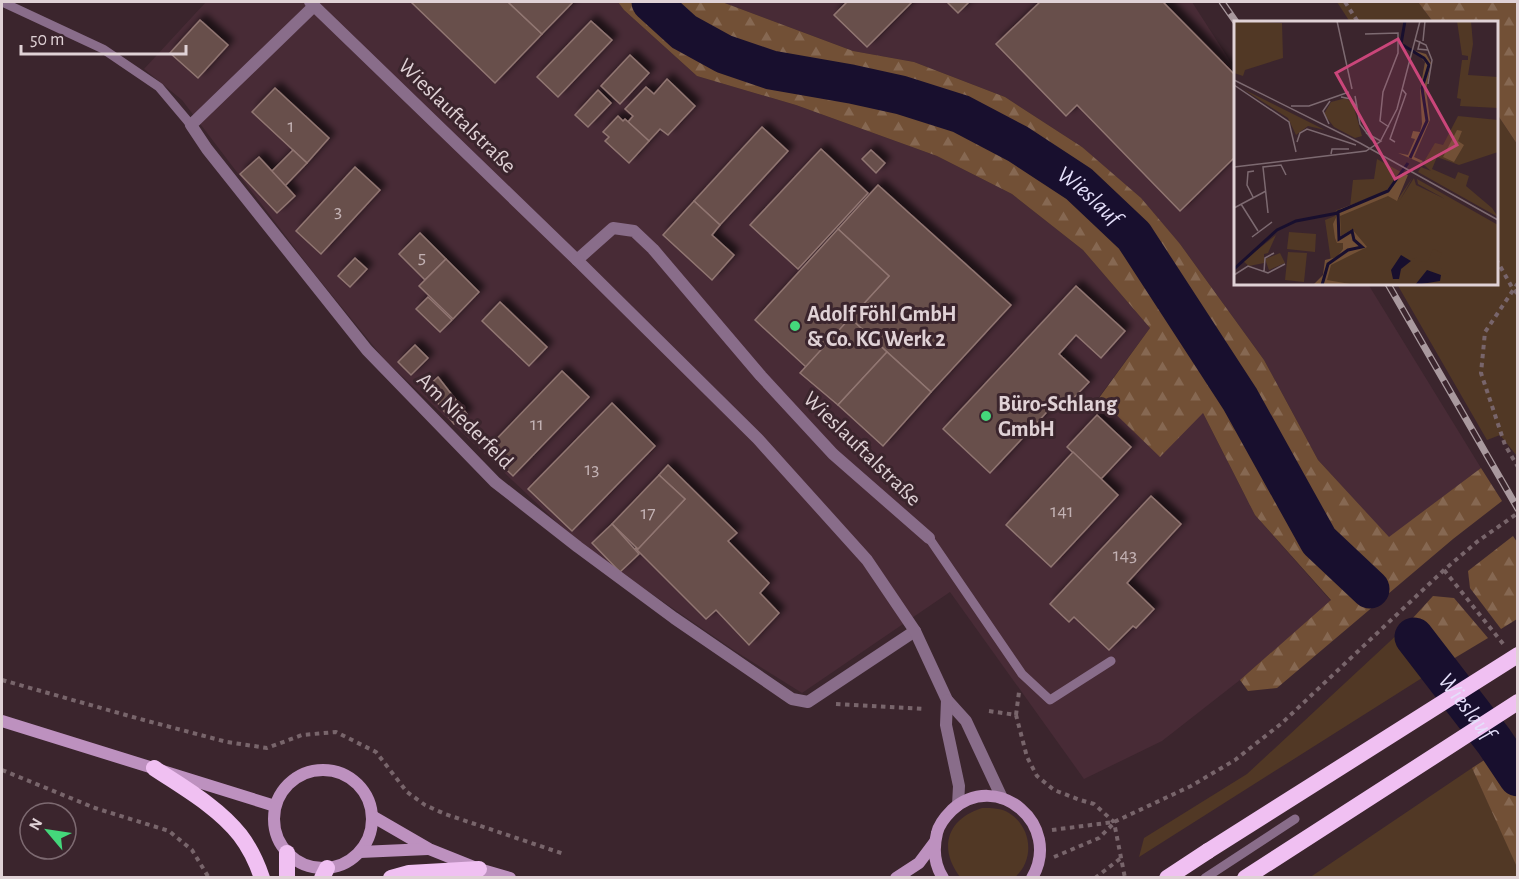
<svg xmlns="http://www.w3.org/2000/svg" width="1519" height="879" font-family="'Alegreya Sans',sans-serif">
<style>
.built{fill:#482b36}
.green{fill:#513825}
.forest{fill:url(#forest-firs)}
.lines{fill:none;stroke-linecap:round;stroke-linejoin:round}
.river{stroke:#180f2e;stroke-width:39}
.building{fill:#684f4b;stroke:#917672;stroke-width:1.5;filter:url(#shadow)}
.path{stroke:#78656b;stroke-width:4;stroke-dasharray:4.5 4.5;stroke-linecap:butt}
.service{stroke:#896d8a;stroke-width:9}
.minor{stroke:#896d8a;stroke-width:12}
.tertiary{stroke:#896d8a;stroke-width:12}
.secondary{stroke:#bd91bf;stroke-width:12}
.trunk{stroke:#f0c0f2;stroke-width:16}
.rail-casing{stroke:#a9999e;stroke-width:7}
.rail{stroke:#3b252d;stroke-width:4.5;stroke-dasharray:14;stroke-linecap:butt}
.trunk-bridge{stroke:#f0c0f2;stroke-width:16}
.poi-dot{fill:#44d77b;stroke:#3b252d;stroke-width:2}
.labels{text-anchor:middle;stroke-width:6;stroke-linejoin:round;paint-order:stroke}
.number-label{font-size:20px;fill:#c2b1b3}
.street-label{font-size:22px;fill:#e0d2d6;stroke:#3b252d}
.poi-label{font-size:22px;font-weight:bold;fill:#e0d2d6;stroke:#3b252d;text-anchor:start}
.water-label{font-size:24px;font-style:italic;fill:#e5e0fb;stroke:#3b252d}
.inset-river{fill:none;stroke:#180f2e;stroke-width:3}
.inset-road{fill:none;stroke:#7d6a71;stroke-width:1.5}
.view{fill:#ca467a;fill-opacity:0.15;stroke:#ca467a;stroke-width:3}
.inset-edge{fill:none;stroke:#e0d2d6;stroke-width:3}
</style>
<defs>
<pattern id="forest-firs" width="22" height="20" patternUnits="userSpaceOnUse" patternTransform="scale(1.5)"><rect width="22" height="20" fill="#725036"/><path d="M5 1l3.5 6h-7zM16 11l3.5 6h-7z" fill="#866852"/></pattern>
<filter id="shadow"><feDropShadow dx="5.5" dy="-5.5" stdDeviation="3" flood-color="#0009"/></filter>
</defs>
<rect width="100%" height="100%" fill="#3b252d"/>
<g class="built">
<path d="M206,2h412l6,8 73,66 99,29 141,51 75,38 71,56 67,78 -51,69 104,16 52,102 76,86 -91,79 -78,61 -78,38 -134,-187 -148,101 -67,-42 -152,-104 -199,-188 -71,-87 -131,-172 -38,-31z"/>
<path d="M722,2h470l43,67 1,215h132l113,184 -92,70 -71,-78 -54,-100 -84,-116 -98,-97 -77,-50 -91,-35 -61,-11z"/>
</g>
<g class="green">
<path d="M1337,2h81l15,20h-83z"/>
<path d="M1497,114l20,30v312l-17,-21 -13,5 -90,-156h99z"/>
<path d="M1401,631l32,40 -294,186 5,-19 103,-64z"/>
<path d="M1472,768l46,99 -1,10 -208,1z"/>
<path d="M982,808c10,0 19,0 27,5 23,14 26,47 6,64h-55c-22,-29 -13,-58 22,-69z"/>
</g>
<g class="forest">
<path d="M618,2h104l131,49 61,11 91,35 77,50 59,51 39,46 84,116 54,100 71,77 92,-69 21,33 -49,38 -176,149 -29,3 -8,-11 91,-80 -76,-85 -52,-102 -43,44 -61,-59 51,-70 -67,-78 -71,-56 -75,-38 -141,-51 -99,-29 -73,-66z"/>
<path d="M1418,2h99v142l-20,-30 -1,-92h-63z"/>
<path d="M1513,536l4,6v77l-16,10 -31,-41 -2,-17z"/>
<path d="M1433,596l21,2 34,40 -55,33 -32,-40z"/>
<path d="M1517,739v128l-45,-99z"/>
</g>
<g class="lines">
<g class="river">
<path id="s1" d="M651,2l33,30 40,22 47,16 80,14 50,11 60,19 57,30 61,40 55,52 106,163 79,142 51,48"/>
<path id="s2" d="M1414,637l80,104 24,36"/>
</g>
</g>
<g class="building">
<path d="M411,2h97l34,32 -47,49z"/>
<path d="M508,2h65l-31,32z"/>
<path d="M847,2h65l-45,45 -33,-32z"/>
<path d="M947,2h22l-11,11z"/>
<path d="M1040,2h123l73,74v80l-56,55 -103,-106 -11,11 -70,-72z"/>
<path d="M200,20l28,25 -30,33 -28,-25z"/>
<path d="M591,21l21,19 -54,57 -21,-20z"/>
<path d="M630,55l19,18 -29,31 -19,-18z"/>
<path d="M667,79l28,27 -27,29 -8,-6 -11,12 -21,-19 5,-6 -8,-7 21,-22 8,7z"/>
<path d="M275,88l54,50 -22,25 -55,-51z"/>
<path d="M598,90l13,13 -23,24 -13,-12z"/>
<path d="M618,116l5,5 2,-2 24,22 -20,22 -24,-22 4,-4 -6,-5z"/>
<path d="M762,127l26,24 -68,74 -26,-24z"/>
<path d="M821,149l47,44 -70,76 -48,-44z"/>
<path d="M293,150l14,13 -22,23 -14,-14z"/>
<path d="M871,150l14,13 -9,10 -14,-14z"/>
<path d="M259,157l36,39 -18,17 -37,-39z"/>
<path d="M355,167l25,23 -59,64 -25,-23z"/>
<path d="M878,185l133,120 -80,87 -81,-74 39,-42 -51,-47z"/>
<path d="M694,201l26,24 -8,10 22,20 -22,25 -49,-45z"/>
<path d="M838,229l51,47 -83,91 -51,-47z"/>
<path d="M420,233l26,26 -21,21 -26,-26z"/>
<path d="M355,258l12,11 -17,18 -12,-11z"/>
<path d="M446,259l33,33 -26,27 -34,-33z"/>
<path d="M1076,286l49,45 -24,27 -25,-23 -17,19 30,28 -23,24 -7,-7 -69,74 -47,-44z"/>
<path d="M428,297l24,23 -12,12 -24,-23z"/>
<path d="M500,302l47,45 -18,19 -47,-45z"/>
<path d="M850,318l37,34 -49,53 -38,-32z"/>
<path d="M415,345l13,13 -17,17 -13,-13z"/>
<path d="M887,352l44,40 -48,54 -45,-41z"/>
<path d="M562,371l27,26 -76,79 -27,-26z"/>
<path d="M438,377l29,37 -13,10 -28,-36z"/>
<path d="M612,403l43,43 -83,85 -44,-42z"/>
<path d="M1097,415l34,32 -30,32 -34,-32z"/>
<path d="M1073,452l45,43 -67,72 -45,-42z"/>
<path d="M668,465l69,68 -9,8 41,42 -9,10 19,20 -30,32 -33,-35 -10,9 -71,-71 3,1 47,-50 -26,-24z"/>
<path d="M659,475l26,24 -47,50 -26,-25z"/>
<path d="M1151,496l30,28 -54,59 27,26 -18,19 -3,-2 -24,24 -35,-33 -5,5 -19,-18z"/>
<path d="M612,524l27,30 -19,18 -28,-29z"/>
</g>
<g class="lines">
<g class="path">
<path d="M1345,2l13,20"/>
<path d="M1496,259l17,30 5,5"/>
<path d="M1518,283l-33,49 -4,41 24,72 13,22"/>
<path d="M1444,570l60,75"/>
<path d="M2,680l138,39 87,23 40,6 35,-13 34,-3 40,20 31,40 18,13 20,9 119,40"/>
<path d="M836,704l88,5"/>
<path d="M989,711l27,4 11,42 10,19 17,14 26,10 14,4 20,18 11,56"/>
<path d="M1016,715l3,-23"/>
<path d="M2,770l93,38 74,23 23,19 17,28"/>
<path d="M1052,830l62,-8 77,-36 44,-26 47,-37 162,-153 34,-29 40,-28"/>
<path d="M1054,857l45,-19 15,-15"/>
<path d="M1095,878l26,-20"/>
</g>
<g class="service">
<path d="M2,2l101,47 56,38 32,38"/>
<path d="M929,538l93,136 28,26 61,-39"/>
<path d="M1205,878l90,-59"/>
</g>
<g class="minor">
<path d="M314,6l-123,119 16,24 160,201 128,132 83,65 96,71 118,81 16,3 107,-71"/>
<path d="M577,260l36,-32 21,3 19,18 108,127 72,78 96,84"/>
</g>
<g class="tertiary">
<path d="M310,2l267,258 181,179 109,121 48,71 32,69 19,21 36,77"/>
<path d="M947,700l-1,25 13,61 -1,19"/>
</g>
<g class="secondary">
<path d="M2,721l273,85"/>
<circle cx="323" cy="819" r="49"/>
<path d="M372,816l57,33 50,20 31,9"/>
<path d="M360,852l68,-3"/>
<path d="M896,878l23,-15 15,-20"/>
<path d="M943,878c-9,-14 -10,-29 -6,-45 2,-9 8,-16 15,-23 45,-41 111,15 80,68"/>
</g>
<g class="trunk">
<path d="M154,768c30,20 64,39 86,67 10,13 17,28 22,43"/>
<path d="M287,853v25"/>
<path d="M322,878l5,-10"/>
<path d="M391,878l18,-5 70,-4"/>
<path d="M1167,878l41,-27"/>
<path d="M1245,878l273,-176"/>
</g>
<g class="rail-casing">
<g id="rail">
<path d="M1222,2l14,20"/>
<path d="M1388,284l130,225"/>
</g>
</g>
<use href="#rail" class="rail"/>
<path class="trunk-bridge" d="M1208,851l310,-196"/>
</g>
<g class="poi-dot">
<circle cx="795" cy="326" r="6"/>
<circle cx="986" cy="416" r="6"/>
</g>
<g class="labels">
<g class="number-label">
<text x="291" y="132">1</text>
<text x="338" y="217">3</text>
<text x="422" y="263">5</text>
<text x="537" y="430">11</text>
<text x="592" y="475">13</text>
<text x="1062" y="517">141</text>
<text x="648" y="519">17</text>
<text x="1125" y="561">143</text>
</g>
<g class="street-label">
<text transform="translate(458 115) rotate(44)" y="8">Wieslauftalstraße</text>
<text transform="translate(466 420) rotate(45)" y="8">Am Niederfeld</text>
<text transform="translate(863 448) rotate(44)" y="8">Wieslauftalstraße</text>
</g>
<g class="poi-label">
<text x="807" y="321">Adolf Föhl GmbH<tspan x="807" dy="25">&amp; Co. KG Werk 2</tspan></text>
<text x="998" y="411">Büro-Schlang<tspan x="998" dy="25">GmbH</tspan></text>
</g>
<g class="water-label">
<text dy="8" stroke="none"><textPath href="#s1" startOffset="488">Wieslauf</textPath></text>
<text dy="8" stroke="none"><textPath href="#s2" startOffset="87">Wieslauf</textPath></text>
</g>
</g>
<g transform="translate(1234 21)">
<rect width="264" height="264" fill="#3b252d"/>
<path d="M0,0l48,2 1,35 -38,12 -2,6 -9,-3zM223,0h14l2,23 -5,31 30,2v31l-38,-2 1,-7 -4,-1 5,-38h6v-4l-6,-1zM9,68l82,41 -17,-4 -12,9 -8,-17zM112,77l7,6 9,32 -7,2 -21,-11 -10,-13 7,-12zM224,95l40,4v32l-39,13 -22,-8 -5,12 23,10 3,-7 11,4 -3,10 26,22 6,9 -80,-45 3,-5 10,4 -7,-6 1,-5 10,-17 8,2zM143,138l24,13 -16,20 13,7 15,-22 -13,23 14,-22 2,7 29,14 -27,-15 -1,-5 81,46v60h-179l12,-24 -6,-41 10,-4 1,-6 14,-3 3,-27 21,-1zM55,211l27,2 -1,18 -28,-3zM42,214l-8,18 -4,1v9l-15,3 -6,-5zM54,231l19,1 -3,29 -19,-2zM46,232l5,10 -16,7 -4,-11z" fill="#513825"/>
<path d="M181,30l11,3 5,9 -5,27 4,30 -16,37 9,4 -2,2 -23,-10 10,2 7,-16 -4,-1 2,-7 7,1 2,-8 -2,-34 5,-28zM223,109l5,1 -4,10 6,4 -10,17 -11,-5zM167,151l7,3 -11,26 -9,-5 -48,20 1,20 11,-7 15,18 -36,18 -4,15 29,5h-43l10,-10 2,-15 12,-3 6,-8v-6h-6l-2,-5 -2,-14 7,-15 45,-17z" fill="#725036"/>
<path d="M199,228l9,4 -5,10 9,11 -14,-4 -17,15h-18l6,-20 13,-8 5,5 7,-1z" fill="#513825"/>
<path d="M167,234l10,6 -10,8 -2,10h-6l-2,-9zM193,249l14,5 -1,6 -25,4z" fill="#180f2e"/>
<path class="inset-river" d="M171,0l-4,23 23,14 5,7 -7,23 5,33 -17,37M0,248l43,-39 19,-9 42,-8M88,264l6,-21 20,-14 14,-3 -8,-7 -2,-9 -13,8 -1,-27 50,-21 20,-28"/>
<path class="inset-road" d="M103,0l15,68M131,13l33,-1v20l-15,39 -3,29 9,6M181,19l11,5 6,15 -4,24M186,20l-2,8 10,1M189,20l2,-20M0,59l126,63 138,77M0,64l55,37 7,30M121,75l5,28 12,16M107,76l10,2 5,7M57,85h18l40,-14M95,103l-6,-13 7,-10M147,119l16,-31 23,-88M63,121l3,-9 7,-4 49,16M161,121l-5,-3 16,-45 -4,-5M97,133l1,-5h17M0,146l132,-16 15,-10 -15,-8M19,176l-6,-12 1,-13 6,-1M7,183l17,27M0,187l32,-17M34,192l-5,-46 18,-2 5,10M18,216l20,-15M30,251l1,-14 9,-5M0,254l14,-9 20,7 17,-9"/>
<path class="view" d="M164,18l59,106 -62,34 -59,-106z"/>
<rect width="264" height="264" class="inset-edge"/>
</g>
<rect width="1519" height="879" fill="none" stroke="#e0d2d6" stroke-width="6"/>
<g transform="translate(48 831) rotate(299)"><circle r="28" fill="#3b252d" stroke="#7d6a71" stroke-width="1.5"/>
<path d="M0-4.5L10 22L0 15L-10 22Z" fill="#44d77b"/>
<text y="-9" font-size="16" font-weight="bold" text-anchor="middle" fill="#e0d2d6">N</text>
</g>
<path d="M21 45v9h165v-9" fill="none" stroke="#e0d2d6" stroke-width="3"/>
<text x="30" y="45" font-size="18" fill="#e0d2d6" stroke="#3b252d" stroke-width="4.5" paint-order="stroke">50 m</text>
</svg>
